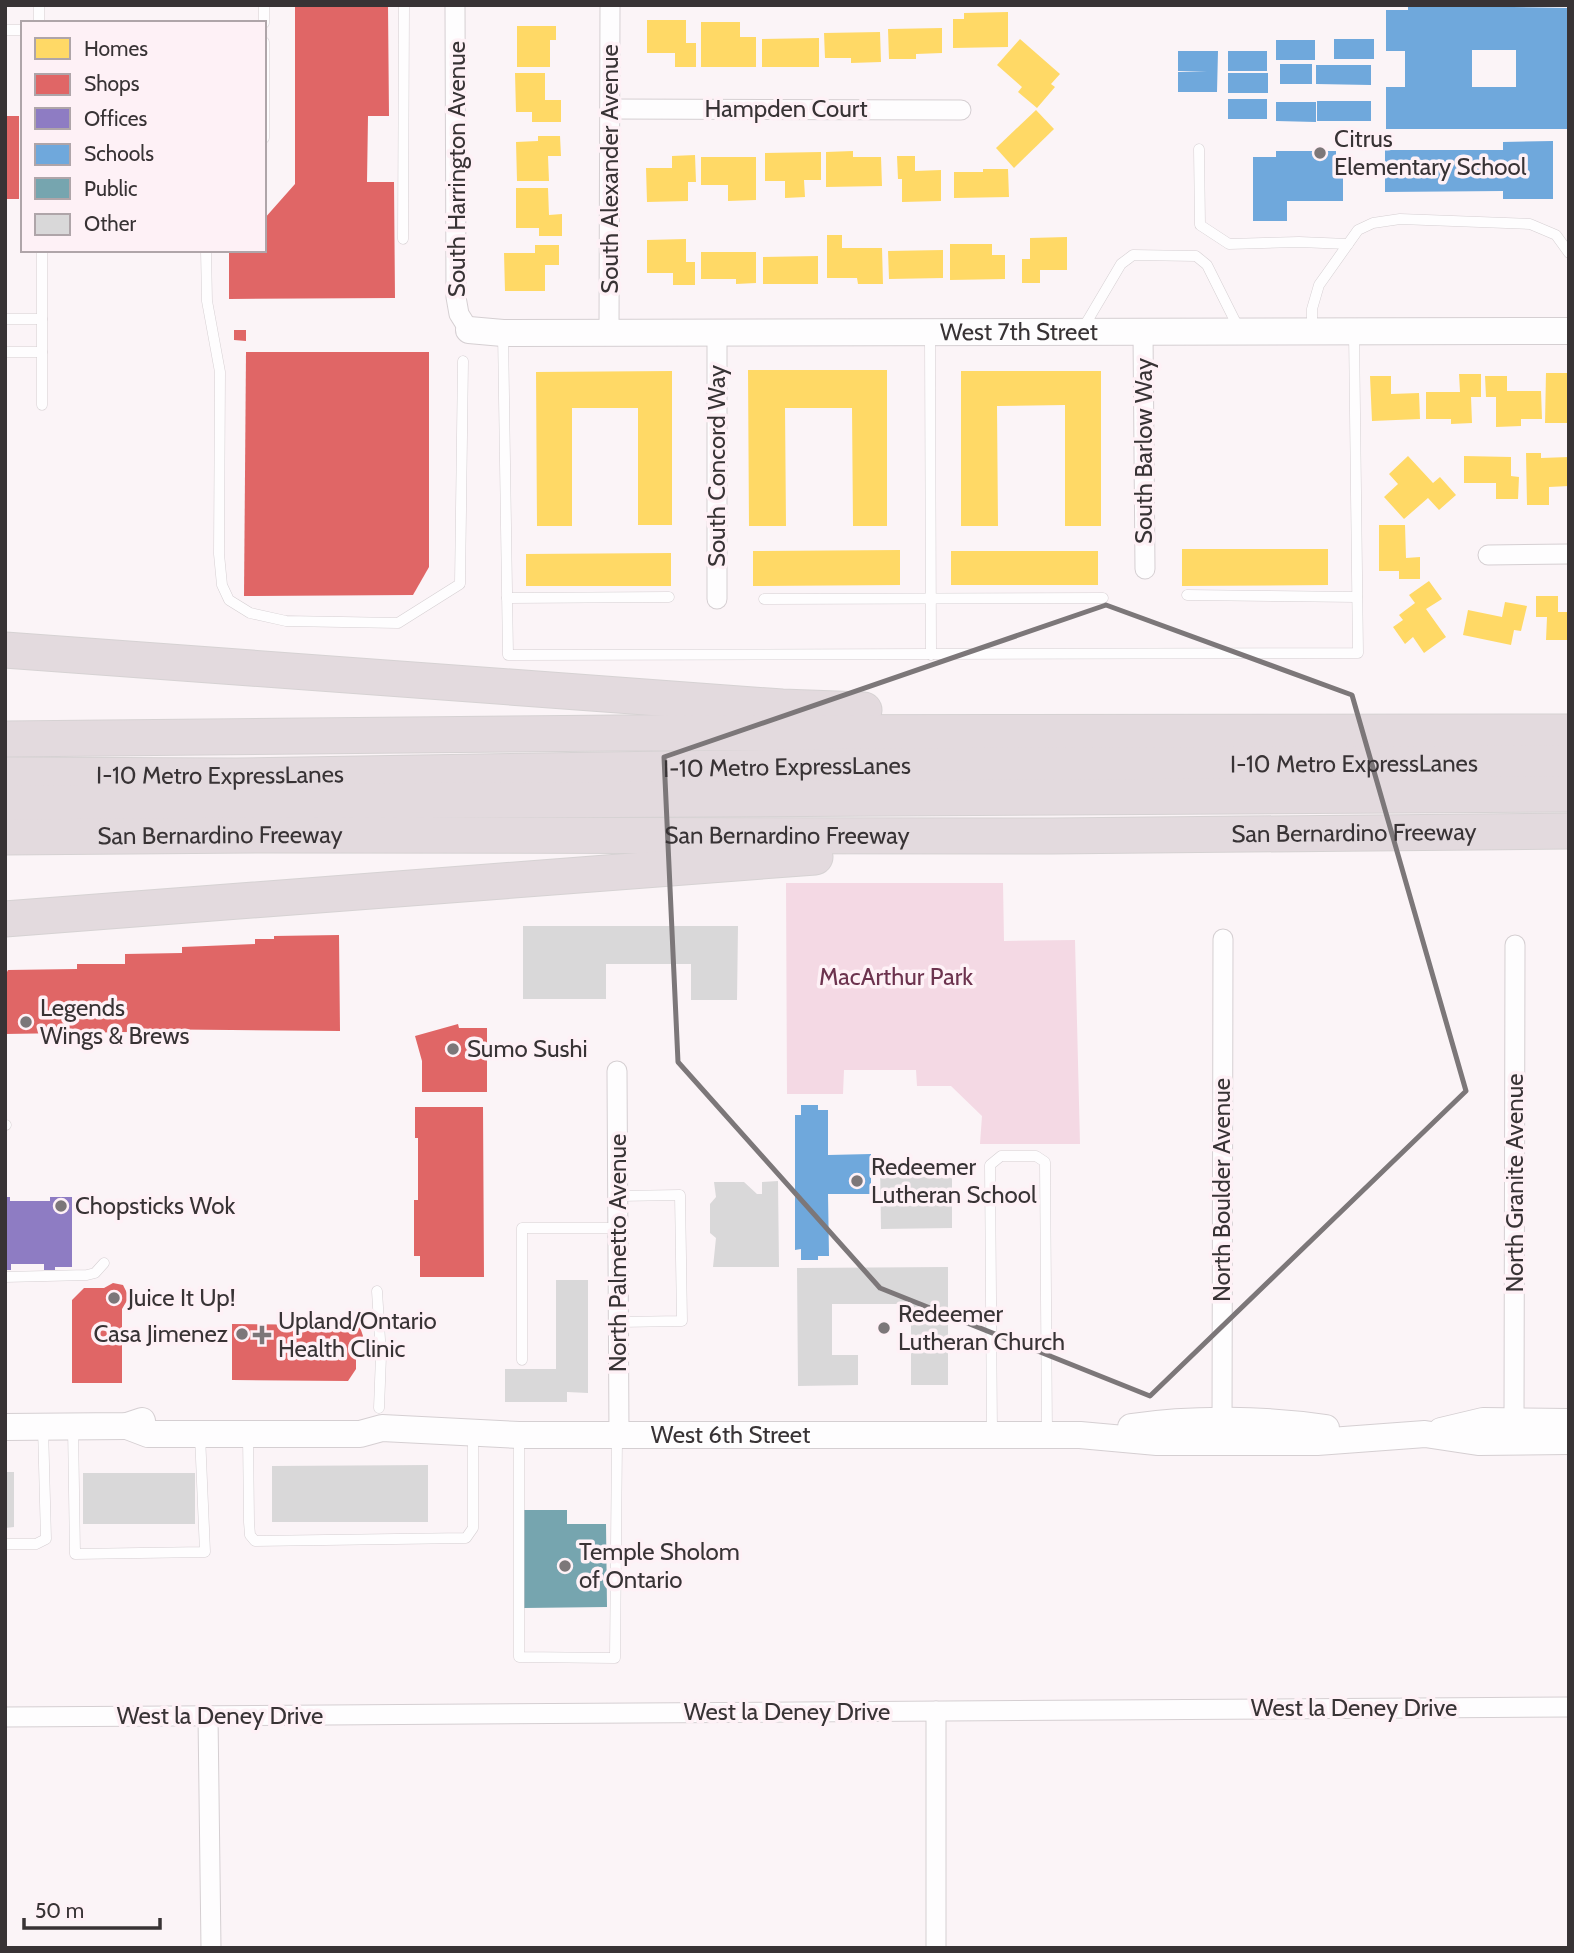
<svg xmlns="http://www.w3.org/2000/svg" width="1574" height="1953" font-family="Cabin,sans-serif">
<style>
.green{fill:#f4d9e4}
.homes{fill:#ffd966}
.shops{fill:#e06666}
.offices{fill:#8e7cc3}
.schools{fill:#6fa8dc;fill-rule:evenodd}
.public{fill:#76a5af}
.building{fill:#d9d8d9}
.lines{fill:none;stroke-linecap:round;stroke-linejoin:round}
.lane-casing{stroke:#d5cfd2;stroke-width:11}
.street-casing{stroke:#d5cfd2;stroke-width:21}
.secondary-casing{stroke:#d5cfd2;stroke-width:28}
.highway-casing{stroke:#d6d2d3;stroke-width:37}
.lane{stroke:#fefdfe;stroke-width:10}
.street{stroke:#fefdfe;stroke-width:19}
.secondary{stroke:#fefdfe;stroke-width:26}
.highway{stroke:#e3dade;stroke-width:35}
.marked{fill:none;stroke:#7c7779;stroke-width:5;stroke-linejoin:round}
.poi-dot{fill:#7c7779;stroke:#fef1f6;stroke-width:2.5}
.labels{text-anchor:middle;stroke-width:7;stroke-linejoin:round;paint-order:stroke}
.street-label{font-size:24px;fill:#383335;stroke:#fef1f6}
.poi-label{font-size:24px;fill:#383335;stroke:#fef1f6;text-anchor:start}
.park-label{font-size:24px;fill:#6c334e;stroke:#fef1f6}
</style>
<rect width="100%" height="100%" fill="#fbf4f7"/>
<path class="green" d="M786,883h217l1,58 71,-1 5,204h-100l2,-28 -31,-30h-34l-1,-16h-72l-1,24h-56z"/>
<g class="homes">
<path d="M1008,12v35l-55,1v-29h11v-6z"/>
<path d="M647,20h39v23h10v24h-21v-14h-28z"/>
<path d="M701,22h39v15h16v30h-55z"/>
<path d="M517,26h39v14h-6v27h-33z"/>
<path d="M942,28v25l-26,1v5h-27l-1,-30z"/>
<path d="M880,32l1,30 -30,1v-5h-26l-1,-25z"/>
<path d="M819,38v29h-57v-28z"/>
<path d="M1020,39l40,35 -9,10 4,3 -18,21 -19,-16 4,-5 -25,-22z"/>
<path d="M515,73h30v27h16v22h-29v-10h-16z"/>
<path d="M1036,110l18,19 -40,39 -18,-20z"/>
<path d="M538,136h22l1,20h-13l1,25h-32l-1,-39 22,-1z"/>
<path d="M853,151v6h28l1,29 -56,1v-35z"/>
<path d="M821,152v28h-17l1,17 -20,1v-17h-20v-28z"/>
<path d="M695,155l1,27h-8v19l-41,1 -1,-34h26v-12z"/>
<path d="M897,156h18v15l26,-1v31l-39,1v-23h-4z"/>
<path d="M701,157h55v43l-28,1v-16h-27z"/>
<path d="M983,169h25l1,28 -55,1v-26h29z"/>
<path d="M516,188h32l1,27 13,-1v22h-23v-8h-23z"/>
<path d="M827,235h15v13h40l1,36h-25l-1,-6h-30z"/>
<path d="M1067,237v33h-27v13h-18v-24h8v-21z"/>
<path d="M686,239v23h9v23h-22v-12h-26v-33z"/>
<path d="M950,244h42v11h13v24l-55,1z"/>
<path d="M535,245h24v20h-14v26h-40l-1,-38h31z"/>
<path d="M943,250v28l-54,1 -1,-28z"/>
<path d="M701,252h55v31l-20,1v-5h-35z"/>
<path d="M818,256v28h-55v-27z"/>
<path d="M748,370h139v156h-34l-1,-118h-67l1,118h-37z"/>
<path d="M672,371v154h-34v-117h-66v118h-35l-1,-154z"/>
<path d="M961,371h140v155h-36v-121l-68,1 1,120h-37z"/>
<path d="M1546,373h22l1,50h-24z"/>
<path d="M1459,374h22v23h-10l1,26 -21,1v-5h-25v-27h34z"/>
<path d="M1370,376h21v18l28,-1 1,26 -48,2z"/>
<path d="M1485,376h22v15h34l1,28h-21v7l-25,1v-30h-10z"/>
<path d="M1526,453h15v5l28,-1v29l-20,1v18h-22z"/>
<path d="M1408,456l25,27 7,-6 16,18 -17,15 -11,-12 -24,21 -20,-22 14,-13 -9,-10z"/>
<path d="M1464,456l47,1v19l8,1 -1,22h-22v-16h-32z"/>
<path d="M1379,525h26l1,33 14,-1v22h-21v-8h-20z"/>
<path d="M1182,549h146v36l-146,1z"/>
<path d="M900,550v35l-147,1v-35z"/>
<rect x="951" y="551" width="147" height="34"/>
<path d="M671,553v33h-145v-32z"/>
<path d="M1429,581l13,18 -16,10 20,28 -22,16 -11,-16 -8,7 -12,-17 10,-7 -4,-5 16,-12 -6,-8z"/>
<path d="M1536,596h22v16h11v28h-23l1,-23h-11z"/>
<path d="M1505,602l22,4 -6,25 -7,-1 -3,15 -48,-10 5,-25 34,7z"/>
</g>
<g class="shops">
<path d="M295,5h93l1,111h-21l-1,66h27l1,116 -166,1v-49h35v-31l31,-35z"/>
<rect x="5" y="116" width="14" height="83"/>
<path d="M234,330h12v11l-12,-1z"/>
<path d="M246,352h183v215l-16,28 -169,1z"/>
<path d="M339,935l1,96 -210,-2 -1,3 -124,2v-58l3,-6 69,-1v-5h48v-10l57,-1v-6l73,-3v-5h19v-3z"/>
<path d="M458,1024l1,4h28v64h-65v-31l-7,-25z"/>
<path d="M415,1107h68l1,170h-64v-21h-6v-56h4v-62h-3z"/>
<path d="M113,1283l10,2 6,12 -7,12v74h-50v-83l12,-12h20z"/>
<path d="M348,1322l12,5 3,9 -7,11v22l-8,12 -116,-1v-56l109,1z"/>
</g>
<path class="offices" d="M5,1197h5v4h40v-4h22v70h-17v3h-11v-6h-33v6h-6z"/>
<g class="schools">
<path d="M1408,5l161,3v121h-183v-42h19v-36h-19v-41h22zM1472,50h44v37h-44z"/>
<rect x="1334" y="39" width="40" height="20"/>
<rect x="1276" y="40" width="39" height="20"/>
<path d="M1178,51h40l-1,41h-39v-20h29l-29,-1z"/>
<rect x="1228" y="51" width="39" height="20"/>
<rect x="1280" y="64" width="32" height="20"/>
<path d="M1316,65h55v20l-55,-1z"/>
<rect x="1228" y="73" width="40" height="20"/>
<rect x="1228" y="99" width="39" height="20"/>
<rect x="1317" y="101" width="54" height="20"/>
<path d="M1276,102h40v20l-40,-1z"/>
<path d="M1553,141v58h-50v-8l-118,1v-42h118v-8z"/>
<path d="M1276,151h60v11h7v39h-56v20h-34v-64h23z"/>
<path d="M801,1105h17v5h10v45l43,-1v40h-43l1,62h-11v4h-17v-11l-6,1v-135h6z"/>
</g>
<path class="public" d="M524,1510h43v14h39l1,83 -83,1z"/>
<g class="building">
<path d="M523,926h215l-1,74h-46v-36h-85v35h-83z"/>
<path d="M880,1162h72v66l-71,1z"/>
<path d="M778,1181l1,86h-66l3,-29 -6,-5v-29l6,-7 -2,-15h30l13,12h5v-12z"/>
<path d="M948,1267v118h-37v-81h-79v51h26v30l-60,1 -1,-118z"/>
<path d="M556,1280h32v113l-21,-1v10h-62v-33h51z"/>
<path d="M428,1465v57h-156v-56z"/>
<path d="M5,1472h9v55l-9,1z"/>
<rect x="83" y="1473" width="112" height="51"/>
</g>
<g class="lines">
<g class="lane-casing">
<g id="lane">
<path d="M39,5v18"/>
<path d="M264,5v18"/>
<path d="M5,30h18"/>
<path d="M264,42v96"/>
<path d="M1199,149l1,76 29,19 70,-2 49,2"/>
<path d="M403,239l1,-234"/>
<path d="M206,250l1,51 13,71 -1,182 3,31 7,15 21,13 36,8 112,2 62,-39 3,-223"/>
<path d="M5,319h37"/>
<path d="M1312,329v-20l7,-24 39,-55 15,-7 27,-4 130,5 26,11 13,18"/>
<path d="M1082,330l39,-66 12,-9 63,1 11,9 32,64"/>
<path d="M503,333l5,322 850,-2 -4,-321"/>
<path d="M930,333l1,322"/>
<path d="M5,352h37"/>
<path d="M42,405v-155"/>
<path d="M1187,595l170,2"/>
<path d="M507,598l162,-1"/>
<path d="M764,599l339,-1"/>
<path d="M5,1125h1"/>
<path d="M618,1196l62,-1 2,126 -63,1"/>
<path d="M5,1277l82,-2 8,-2 9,-10"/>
<path d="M377,1291l4,65 -2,52"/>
<path d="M522,1360v-132h96"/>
<path d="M73,1427l2,127 130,-2 -5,-117"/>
<path d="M992,1433l-2,-268 11,-9h35l9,6 2,272"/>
<path d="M248,1435l1,87 1,13 5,6 211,-3 7,-10v-95"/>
<path d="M519,1435v222l96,1 2,-220"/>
<path d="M5,1544h31l10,-5 -3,-112"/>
</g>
</g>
<g class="street-casing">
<g id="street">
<path d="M455,5l1,292 3,17 10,16"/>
<path d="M610,109l351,1"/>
<path d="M609,332l1,-327"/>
<path d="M717,333v266"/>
<path d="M1143,333l2,236"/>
<path d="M1488,555l81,-1"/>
<path d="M617,1071l2,365"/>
<path d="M1514,1420l1,-475"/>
<path d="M1222,1434l1,-495"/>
<path d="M936,1711v237"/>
<path d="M208,1716l3,232"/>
<path d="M5,1717l1564,-10"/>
</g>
</g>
<g class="secondary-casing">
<g id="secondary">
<path id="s1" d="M469,330l34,3 1066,-2"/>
<path id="s2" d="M127,1426l21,8h212l22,-6 137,7h561l77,7h160l108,-8 53,8 91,-1"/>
<path d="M5,1427l122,-1 15,-5"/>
<path d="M1131,1427c63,-9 133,-8 195,1"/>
<path d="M1441,1431l42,-10 86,1"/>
</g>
</g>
<g class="highway-casing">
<g id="highway">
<path d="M5,650l777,57 82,3"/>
<path d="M5,739l614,-6 950,-1"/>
<path id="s3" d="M5,775l231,1 614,-10 719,-3"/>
<path d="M5,803l1564,-9"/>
<path id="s4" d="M5,837l254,-2 793,1 517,-5"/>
<path d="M5,919l810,-62"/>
</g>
</g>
<use href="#lane" class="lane"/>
<use href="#street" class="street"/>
<use href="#secondary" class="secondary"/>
<use href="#highway" class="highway"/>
</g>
<path class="marked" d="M1106,605l246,90 114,396 -316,305 -270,-108 -202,-226 -14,-305z"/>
<g class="poi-dot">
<circle cx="1320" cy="153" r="7"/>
<circle cx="26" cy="1022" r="7"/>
<circle cx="453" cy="1049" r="7"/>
<circle cx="857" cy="1181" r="7"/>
<circle cx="61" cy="1206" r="7"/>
<circle cx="114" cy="1298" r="7"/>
<circle cx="884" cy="1328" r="7"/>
<circle cx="242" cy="1334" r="7"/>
<path d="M258.5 1324.5h7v7h7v7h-7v7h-7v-7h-7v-7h7z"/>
<circle cx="565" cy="1566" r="7"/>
</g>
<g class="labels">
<g class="street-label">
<text x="786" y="117">Hampden Court</text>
<text transform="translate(457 169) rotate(-90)" y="8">South Harrington Avenue</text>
<text transform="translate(610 169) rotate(-90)" y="8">South Alexander Avenue</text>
<text dy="8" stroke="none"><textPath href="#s1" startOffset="550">West 7th Street</textPath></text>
<text transform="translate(1144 451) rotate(-90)" y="8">South Barlow Way</text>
<text transform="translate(717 466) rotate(-90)" y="8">South Concord Way</text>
<text dy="8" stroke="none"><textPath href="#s3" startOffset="1349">I-10 Metro ExpressLanes</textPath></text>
<text dy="8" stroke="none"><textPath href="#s3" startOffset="782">I-10 Metro ExpressLanes</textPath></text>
<text dy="8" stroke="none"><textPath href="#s3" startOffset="215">I-10 Metro ExpressLanes</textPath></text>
<text dy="8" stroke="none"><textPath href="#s4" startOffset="1349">San Bernardino Freeway</textPath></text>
<text dy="8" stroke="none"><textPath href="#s4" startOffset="215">San Bernardino Freeway</textPath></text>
<text dy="8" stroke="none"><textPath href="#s4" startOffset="782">San Bernardino Freeway</textPath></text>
<text transform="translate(1515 1183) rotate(-90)" y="8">North Granite Avenue</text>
<text transform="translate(1222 1190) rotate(-90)" y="8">North Boulder Avenue</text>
<text transform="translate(618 1253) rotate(-90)" y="8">North Palmetto Avenue</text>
<text dy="8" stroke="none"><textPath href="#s2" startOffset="606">West 6th Street</textPath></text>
<text x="1354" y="1716">West la Deney Drive</text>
<text x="787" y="1720">West la Deney Drive</text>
<text x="220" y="1724">West la Deney Drive</text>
</g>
<g class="poi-label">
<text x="1334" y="147">Citrus<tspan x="1334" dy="28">Elementary School</tspan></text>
<text x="40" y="1016">Legends<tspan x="40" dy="28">Wings &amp; Brews</tspan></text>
<text x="467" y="1057">Sumo Sushi</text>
<text x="871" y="1175">Redeemer<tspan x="871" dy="28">Lutheran School</tspan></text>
<text x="75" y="1214">Chopsticks Wok</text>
<text x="128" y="1306">Juice It Up!</text>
<text x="898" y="1322">Redeemer<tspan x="898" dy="28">Lutheran Church</tspan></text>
<text x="278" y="1329">Upland/Ontario<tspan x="278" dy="28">Health Clinic</tspan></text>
<text x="228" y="1342" text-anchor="end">Casa Jimenez</text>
<text x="579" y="1560">Temple Sholom<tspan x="579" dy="28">of Ontario</tspan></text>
</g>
<g class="park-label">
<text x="896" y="985">MacArthur Park</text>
</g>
</g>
<rect width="1574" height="1953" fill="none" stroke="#383335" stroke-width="14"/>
<rect x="21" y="21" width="245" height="231" fill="#fef1f6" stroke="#afa5a9" stroke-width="2"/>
<rect x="35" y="38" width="35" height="21" fill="#ffd966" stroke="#afa5a9" stroke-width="2"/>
<text x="84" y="56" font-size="21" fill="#383335">Homes</text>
<rect x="35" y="74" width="35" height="21" fill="#e06666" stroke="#afa5a9" stroke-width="2"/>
<text x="84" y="91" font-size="21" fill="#383335">Shops</text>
<rect x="35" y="108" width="35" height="21" fill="#8e7cc3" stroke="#afa5a9" stroke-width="2"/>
<text x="84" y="126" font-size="21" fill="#383335">Offices</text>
<rect x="35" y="144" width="35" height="21" fill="#6fa8dc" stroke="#afa5a9" stroke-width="2"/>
<text x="84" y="161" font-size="21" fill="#383335">Schools</text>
<rect x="35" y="178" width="35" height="21" fill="#76a5af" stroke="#afa5a9" stroke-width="2"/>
<text x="84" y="196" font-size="21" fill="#383335">Public</text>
<rect x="35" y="214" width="35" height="21" fill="#d9d8d9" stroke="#afa5a9" stroke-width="2"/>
<text x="84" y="231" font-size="21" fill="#383335">Other</text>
<path d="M24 1918v10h136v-10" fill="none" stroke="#383335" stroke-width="3.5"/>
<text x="35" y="1918" font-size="21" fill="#383335" stroke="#fef1f6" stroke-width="5" paint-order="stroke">50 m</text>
</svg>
